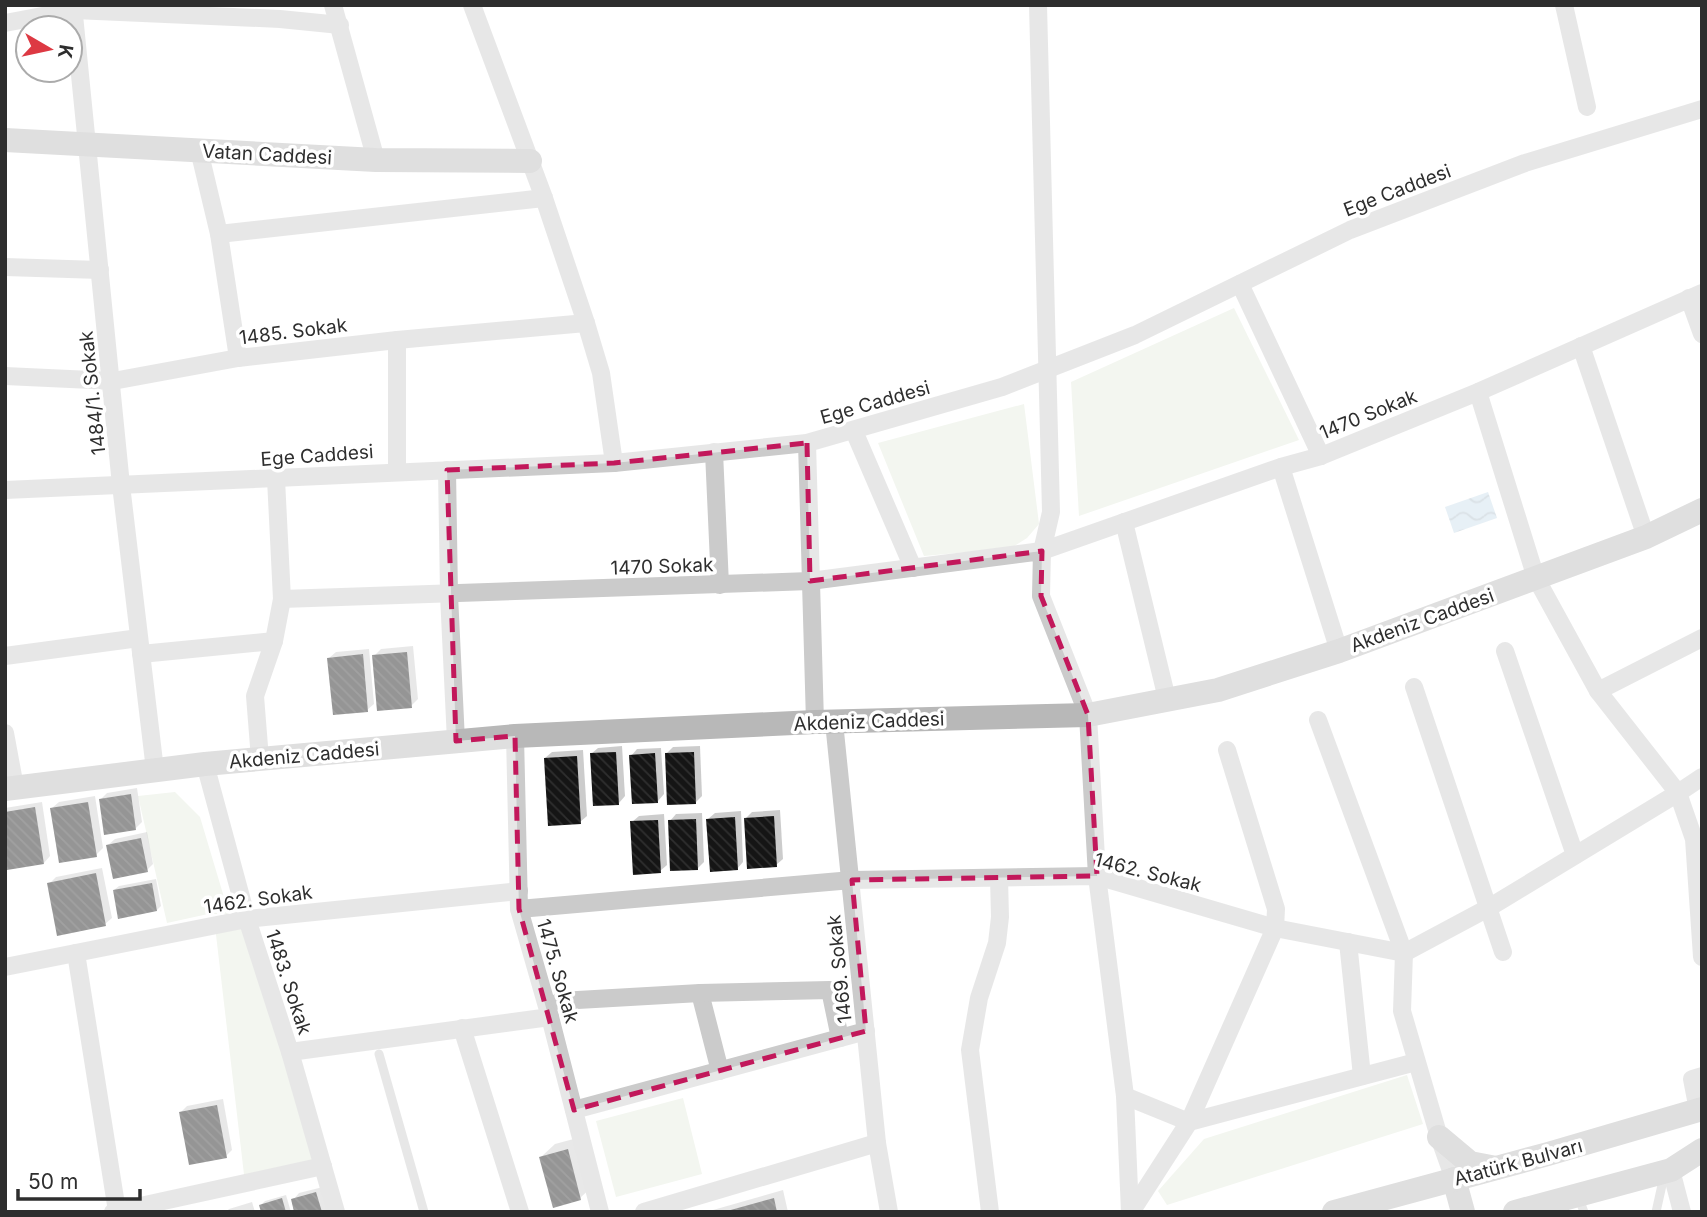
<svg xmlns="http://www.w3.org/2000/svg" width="1707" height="1217" font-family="Inter,sans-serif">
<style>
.green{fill:#e4ebdd}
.water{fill:url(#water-waves)}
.shadow{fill:#0003}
.building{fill:url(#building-back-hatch)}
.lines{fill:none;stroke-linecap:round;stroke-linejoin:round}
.lane{stroke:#cbcbcb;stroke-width:9}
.street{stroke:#cbcbcb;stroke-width:18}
.secondary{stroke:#b8b8b8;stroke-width:24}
.marked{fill:none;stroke:#c2185b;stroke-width:5;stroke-dasharray:14 9;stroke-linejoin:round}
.labels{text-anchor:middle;stroke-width:7;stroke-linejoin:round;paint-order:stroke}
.street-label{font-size:19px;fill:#2e2e2e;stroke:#fff}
</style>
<defs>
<pattern id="water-waves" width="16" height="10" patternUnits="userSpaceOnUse" patternTransform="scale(1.75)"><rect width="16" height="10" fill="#caddea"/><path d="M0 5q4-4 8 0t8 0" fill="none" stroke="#aebec9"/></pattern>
<pattern id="building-back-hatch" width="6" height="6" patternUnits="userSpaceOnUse" patternTransform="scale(1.75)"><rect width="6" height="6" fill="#151515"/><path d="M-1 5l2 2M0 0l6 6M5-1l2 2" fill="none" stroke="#2f2f2f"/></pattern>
</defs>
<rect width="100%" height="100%" fill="#fff"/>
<g class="green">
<path d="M1234,308l65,132 -220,76 -8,-134z"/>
<path d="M1024,404l15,120 -12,14 -16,10 -87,8 -46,-113z"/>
<path d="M175,792l25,25 29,97h-21l-41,9 -29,-127z"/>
<path d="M247,919l76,247 -78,17 -30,-257z"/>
<path d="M1407,1075l16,49 -256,81 -9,-14 46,-52z"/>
<path d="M683,1098l19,76 -86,23 -20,-76z"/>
</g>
<path class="water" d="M1488,492l9,26 -43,15 -9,-26z"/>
<g class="shadow">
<path d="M413,646l5,53 -7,7 -37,-50 7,-7z"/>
<path d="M369,649l5,55 -7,6 -38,-52 7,-6z"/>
<path d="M622,746l3,50 -6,7 -28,-49 7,-6z"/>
<path d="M700,746l2,50 -6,6 -30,-48 7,-7z"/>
<path d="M661,748l3,46 -6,7 -27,-45 6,-7z"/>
<path d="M583,750l4,66 -7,6 -35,-64 7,-6z"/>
<path d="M137,788l5,34 -7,7 -34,-30 6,-6z"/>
<path d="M95,796l8,52 -7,7 -44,-47 7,-6z"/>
<path d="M42,802l8,54 -6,7 -36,5 -3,-18v-42z"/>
<path d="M780,810l3,49 -7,6 -30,-47 6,-6z"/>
<path d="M741,811l2,51 -6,7 -29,-50 7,-6z"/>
<path d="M702,813l2,49 -7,7 -27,-48 6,-7z"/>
<path d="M664,814l3,51 -7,6 -28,-49 7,-6z"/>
<path d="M147,832l6,32 -6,6 -39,-25 7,-6z"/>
<path d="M102,868l10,50 -7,6 -56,-40 7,-7z"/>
<path d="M156,879l5,27 -4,4 -43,-20 5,-4z"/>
<path d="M223,1099l9,51 -6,6 -45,-44 6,-6z"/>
<path d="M581,1137l13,48 -14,13 -39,-41 14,-13z"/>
<path d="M323,1187l7,25h-34l-3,-12 6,-7z"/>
<path d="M783,1190l5,22h-82z"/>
<path d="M286,1195l5,17h-28l-2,-7 4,-4z"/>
<path d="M252,1202l3,10h-29l3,-3z"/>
</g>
<g class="building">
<path d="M407,652l5,56 -35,3 -5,-56z"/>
<path d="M363,654l5,58 -35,3 -6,-57z"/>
<path d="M616,752l3,53 -26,1 -3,-53z"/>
<path d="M694,752l2,52 -29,1 -2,-52z"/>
<path d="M655,753l3,50 -26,1 -3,-49z"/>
<path d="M577,756l4,68 -33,2 -4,-68z"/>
<path d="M131,794l5,36 -32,5 -5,-36z"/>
<path d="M88,802l9,55 -38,6 -9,-55z"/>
<path d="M35,807l9,57 -37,6 -2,-58z"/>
<path d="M774,816l3,51 -30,2 -3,-51z"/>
<path d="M735,817l3,53 -28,2 -4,-53z"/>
<path d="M696,819l2,51 -28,1 -2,-51z"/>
<path d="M658,820l3,53 -28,2 -3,-54z"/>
<path d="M141,838l7,34 -35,7 -7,-34z"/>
<path d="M96,873l10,53 -49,10 -10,-53z"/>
<path d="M152,883l5,28 -39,8 -5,-29z"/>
<path d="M217,1105l10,53 -38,7 -10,-53z"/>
<path d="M568,1149l13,51 -28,8 -14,-51z"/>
<path d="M316,1192l6,20h-28l-3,-13z"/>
<path d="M282,1198l4,14h-25l-2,-7z"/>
<path d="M774,1198l3,14h-50v-1z"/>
</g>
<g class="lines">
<g class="lane">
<path d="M379,1054l45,158"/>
<path d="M1578,1196l6,16"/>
<path d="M1656,1212l8,-36"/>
</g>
<g class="street">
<path d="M73,5l48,480 34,285"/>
<path d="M333,5l43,155"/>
<path d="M472,5l72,193 42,125 15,50 13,90"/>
<path d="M1038,5l13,507 -9,39"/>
<path d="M1564,5l23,102"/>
<path d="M5,23l69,-13 206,9 60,6"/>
<path d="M199,150l20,84 19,124"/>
<path d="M219,234l325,-36"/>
<path d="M5,267l95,3"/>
<path d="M1240,284l81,172"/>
<path d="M1689,298l13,36"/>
<path d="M397,340v131"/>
<path d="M1581,346l65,191"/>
<path d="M5,376l108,5 125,-23 159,-18 189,-17"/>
<path d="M1478,392l58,186 62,113 80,102 16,46 8,118"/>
<path d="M854,431l59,137"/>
<path d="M807,443l8,279"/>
<path d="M714,452l6,133"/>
<path d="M1281,467l58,184"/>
<path d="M447,470l2,125 7,146"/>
<path d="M5,490l609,-27 193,-20 195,-56 133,-52 215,-105 175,-67 177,-54"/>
<path d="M1124,522l43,177"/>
<path d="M1042,551l239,-84 40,-11 157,-64 224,-99"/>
<path d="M282,599l528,-18 232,-30 -1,45 47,119 9,161 28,220 5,116"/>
<path d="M1505,651l70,204"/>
<path d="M141,654l133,-13"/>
<path d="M5,656l134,-18"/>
<path d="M1414,687l89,265"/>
<path d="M1598,691l104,-53"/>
<path d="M1318,720l86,233 -2,58 37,126 15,42"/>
<path d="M834,722l43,421 12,69"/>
<path d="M5,733l10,54"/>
<path d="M515,736l4,173 31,108 50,195"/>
<path d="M260,759l-5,-63 19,-55 8,-42 -6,-120"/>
<path d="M205,764l42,155 43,133 46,160"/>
<path d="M519,909l333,-29 245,-4 178,52 129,25 86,-46 188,-114 24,-16"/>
<path d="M1348,942l14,134"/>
<path d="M76,953l41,258"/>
<path d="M5,967l242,-48 272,-28"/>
<path d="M700,993l20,78"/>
<path d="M560,1001l140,-8 130,-3 10,48"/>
<path d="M462,1028l58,184"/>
<path d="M290,1052l260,-35"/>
<path d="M1125,1096l64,26 227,-60"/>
<path d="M574,1110l292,-79"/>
<path d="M1698,1110l-6,-31 10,-3"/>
<path d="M1671,1170l11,42"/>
<path d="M113,1212l210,-46"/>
<path d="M644,1212l233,-69"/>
<path d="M990,1212l-20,-162 9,-52 18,-55 3,-26 -1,-39"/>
<path d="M1131,1212l58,-90 86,-194 1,-19 -49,-159"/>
</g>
<g class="secondary">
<path d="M5,140l371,20 154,1"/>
<path d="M5,789l200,-25 310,-28 300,-14 273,-7 130,-25 121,-39 307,-114 56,-27"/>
<path d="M1439,1137l31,26 26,5"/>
<path d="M1454,1179l9,33"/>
<path d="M1334,1212l214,-58 154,-45"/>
<path d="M1515,1212l156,-42 31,-20"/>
</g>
</g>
<path d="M0 0H1707V1217H0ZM807,443l3,138 232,-30 -1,45 47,119 9,161 -245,4 14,151 -292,79 -55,-201 -4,-173 -59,5 -9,-271 167,-7z" fill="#fff" fill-opacity=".55" fill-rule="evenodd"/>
<path class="marked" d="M807,443l3,138 232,-30 -1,45 47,119 9,161 -245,4 14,151 -292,79 -55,-201 -4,-173 -59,5 -9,-271 167,-7z"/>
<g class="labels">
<g class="street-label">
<text transform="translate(267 154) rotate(3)" y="7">Vatan Caddesi</text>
<text transform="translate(1397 190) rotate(-21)" y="7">Ege Caddesi</text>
<text transform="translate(293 331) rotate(-7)" y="7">1485. Sokak</text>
<text transform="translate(92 393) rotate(-96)" y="7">1484/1. Sokak</text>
<text transform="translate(875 402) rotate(-16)" y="7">Ege Caddesi</text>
<text transform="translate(1368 414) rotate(-22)" y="7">1470 Sokak</text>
<text transform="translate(317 455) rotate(-4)" y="7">Ege Caddesi</text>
<text transform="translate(662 566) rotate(-2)" y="7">1470 Sokak</text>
<text transform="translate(1422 620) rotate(-20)" y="7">Akdeniz Caddesi</text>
<text transform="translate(869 721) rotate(-2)" y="7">Akdeniz Caddesi</text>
<text transform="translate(304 755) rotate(-5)" y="7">Akdeniz Caddesi</text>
<text transform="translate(1148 872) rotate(14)" y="7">1462. Sokak</text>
<text transform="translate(258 899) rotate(-8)" y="7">1462. Sokak</text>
<text transform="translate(839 969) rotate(-96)" y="7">1469. Sokak</text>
<text transform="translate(558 971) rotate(74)" y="7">1475. Sokak</text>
<text transform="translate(289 982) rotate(72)" y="7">1483. Sokak</text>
<text transform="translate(1518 1162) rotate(-15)" y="7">Atatürk Bulvarı</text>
</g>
</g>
<rect width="1707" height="1217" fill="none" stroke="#2e2e2e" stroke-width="14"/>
<g transform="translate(49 49) rotate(99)"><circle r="33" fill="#ffffff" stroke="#ababab" stroke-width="2"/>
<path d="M0-5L12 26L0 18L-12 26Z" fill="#dd3943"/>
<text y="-10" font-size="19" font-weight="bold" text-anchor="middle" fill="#2e2e2e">K</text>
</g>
<path d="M18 1189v10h122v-10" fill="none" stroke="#2e2e2e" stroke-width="3.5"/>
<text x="28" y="1189" font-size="21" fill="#2e2e2e" stroke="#ffffff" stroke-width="5" paint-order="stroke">50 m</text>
</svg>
